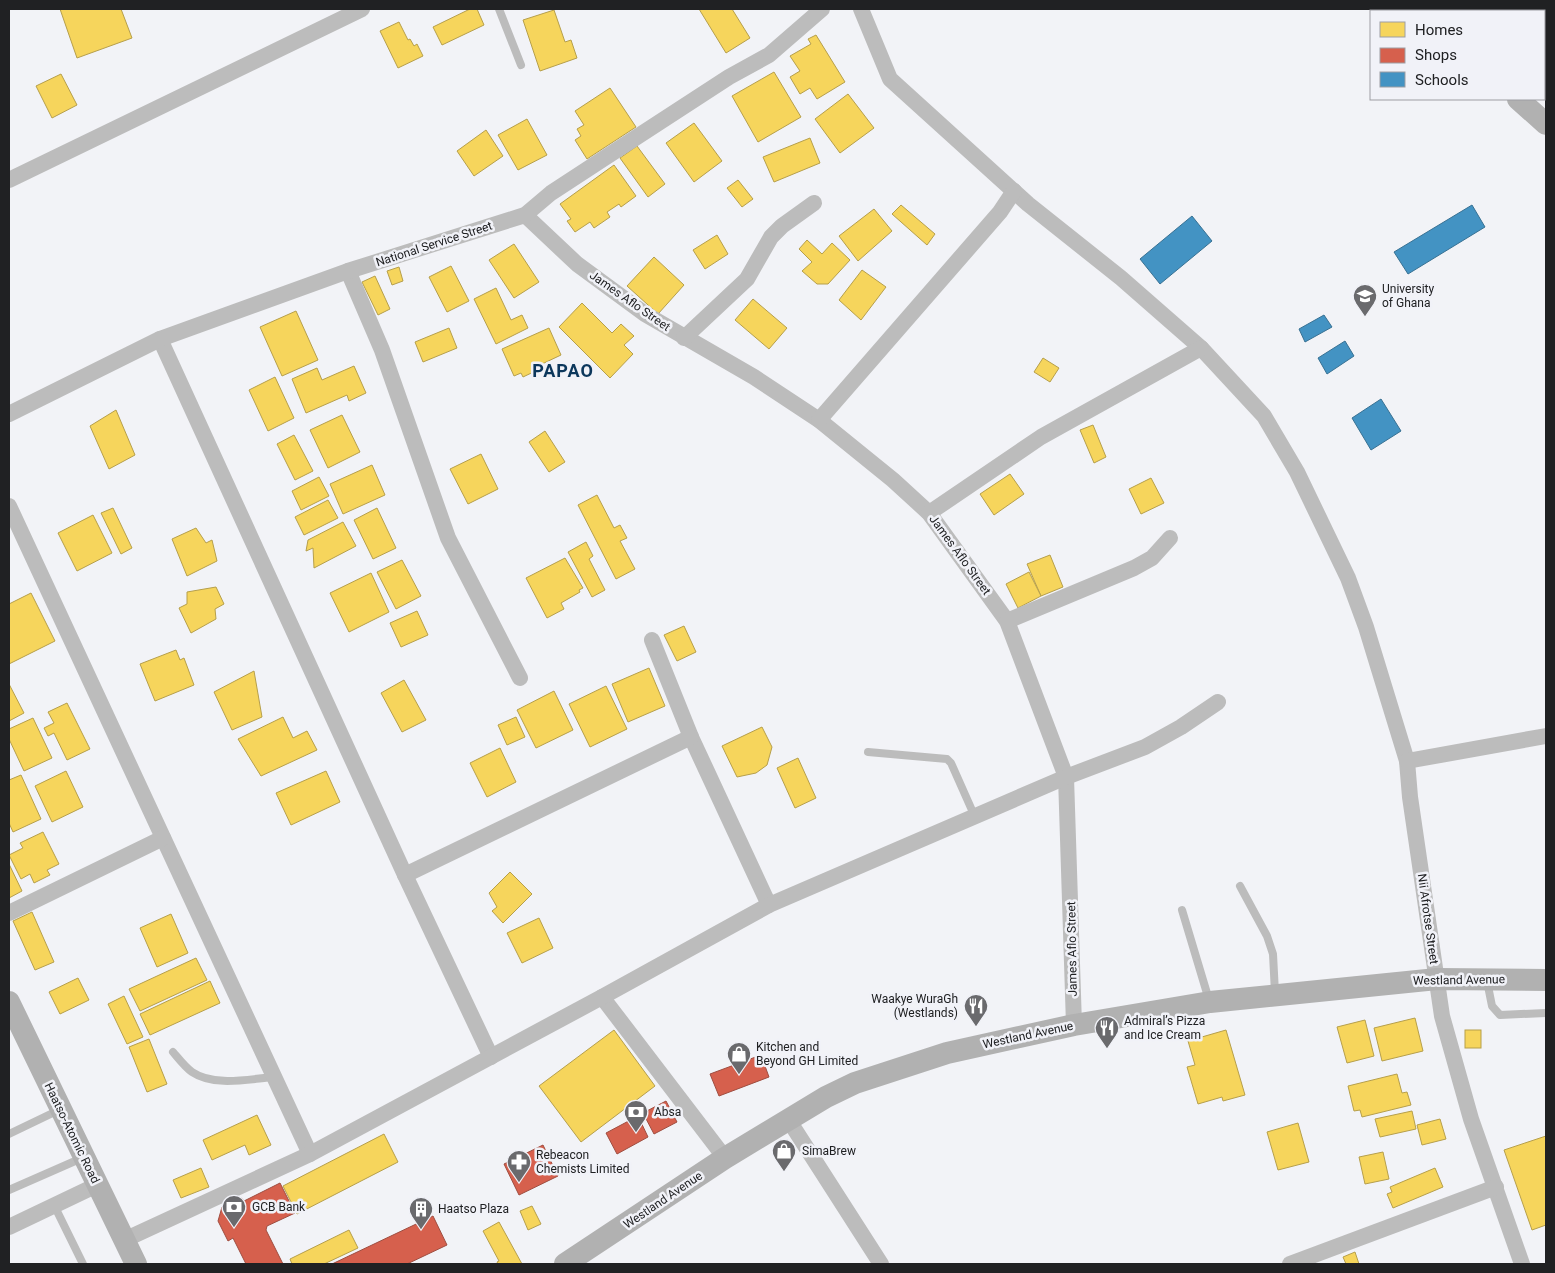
<svg xmlns="http://www.w3.org/2000/svg" width="1555" height="1273" font-family="Roboto,sans-serif">
<style>
.homes{fill:#f6d55c;stroke:#b69f4b}
.shops{fill:#d6604d;stroke:#9f4d40}
.schools{fill:#4393c3;stroke:#387193}
.lines{fill:none;stroke-linecap:round;stroke-linejoin:round}
.lane{stroke:#bcbcbc;stroke-width:8}
.street{stroke:#bcbcbc;stroke-width:16}
.secondary{stroke:#b1b1b1;stroke-width:22}
.labels{text-anchor:middle;stroke-width:5;stroke-linejoin:round;paint-order:stroke}
.street-label{font-size:12px;fill:#202123;stroke:#f1f2f8}
.poi-label{font-size:12px;fill:#202123;stroke:#f1f2f8;text-anchor:start}
.district-label{font-size:18px;font-weight:bold;letter-spacing:1px;fill:#0c375c;stroke:#f1f2f8}
</style>
<rect width="100%" height="100%" fill="#f2f3f7"/>
<g class="homes">
<path d="M60,9h61l11,29 -55,20z"/>
<path d="M470,9h7l7,16 -42,20 -9,-18z"/>
<path d="M699,9h33l18,29 -24,15z"/>
<path d="M554,10l11,32 6,-2 6,18 -37,13 -17,-51z"/>
<path d="M399,22l9,18 2,-1 4,7 3,-2 6,12 -25,12 -18,-37z"/>
<path d="M816,35l29,47 -28,17 -7,-11 -10,6 -10,-17 10,-6 -10,-15 21,-12 -3,-5z"/>
<path d="M774,72l27,45 -43,25 -26,-46z"/>
<path d="M61,74l16,31 -25,13 -16,-32z"/>
<path d="M610,88l26,39 -49,32 -12,-19 6,-4 -4,-7 7,-4 -9,-14z"/>
<path d="M848,94l26,34 -34,25 -25,-34z"/>
<path d="M527,119l20,36 -29,15 -20,-35z"/>
<path d="M694,123l28,38 -28,21 -28,-39z"/>
<path d="M486,130l17,26 -29,20 -17,-25z"/>
<path d="M810,138l10,25 -46,19 -11,-25z"/>
<path d="M637,146l28,38 -17,13 -28,-39z"/>
<path d="M614,165l22,31 -15,11 -2,-3 -12,8 3,5 -16,11 -4,-6 -15,10 -8,-11 4,-2 -11,-15z"/>
<path d="M738,180l15,19 -11,8 -15,-19z"/>
<path d="M901,205l34,29 -8,11 -35,-31z"/>
<path d="M874,209l18,22 -34,30 -19,-25z"/>
<path d="M717,235l11,19 -23,15 -12,-19z"/>
<path d="M807,240l15,14 10,-11 18,17 -22,24h-11l-15,-13 10,-9 -13,-13z"/>
<path d="M514,244l25,38 -25,16 -25,-38z"/>
<path d="M654,257l30,28 -26,29 -31,-28z"/>
<path d="M451,266l18,35 -22,11 -18,-35z"/>
<path d="M399,267l4,14 -11,4 -5,-14z"/>
<path d="M862,270l24,17 -25,33 -22,-20z"/>
<path d="M375,276l15,33 -12,6 -16,-33z"/>
<path d="M496,288l15,32 11,-5 6,13 -32,16 -22,-45z"/>
<path d="M753,299l34,29 -18,21 -34,-29z"/>
<path d="M582,303l30,30 9,-9 13,12 -10,9 9,9 -23,24 -51,-51z"/>
<path d="M296,311l22,49 -36,16 -22,-49z"/>
<path d="M449,328l8,20 -34,14 -8,-20z"/>
<path d="M549,328l12,27 -19,9 2,3 -21,10 -2,-4 -7,3 -12,-27z"/>
<path d="M1043,358l16,10 -9,14 -16,-10z"/>
<path d="M354,366l12,27 -17,8 -2,-6 -41,18 -14,-34 25,-11 5,12z"/>
<path d="M275,377l19,41 -26,13 -19,-41z"/>
<path d="M116,410l19,45 -26,14 -19,-43z"/>
<path d="M342,415l18,37 -32,16 -18,-38z"/>
<path d="M1093,425l13,32 -12,6 -14,-33z"/>
<path d="M545,431l20,31 -16,10 -20,-30z"/>
<path d="M294,435l19,36 -18,9 -18,-36z"/>
<path d="M481,454l17,35 -30,15 -18,-35z"/>
<path d="M372,465l13,30 -42,19 -13,-30z"/>
<path d="M1010,474l14,20 -30,21 -14,-21z"/>
<path d="M319,477l10,19 -28,14 -9,-19z"/>
<path d="M1151,478l13,25 -23,11 -12,-25z"/>
<path d="M597,495l17,33 6,-3 7,13 -7,3 15,28 -19,10 -38,-74z"/>
<path d="M328,500l10,18 -34,17 -9,-18z"/>
<path d="M113,508l19,40 -11,6 -20,-41z"/>
<path d="M377,508l19,40 -23,11 -19,-39z"/>
<path d="M93,515l19,38 -35,18 -19,-38z"/>
<path d="M343,522l13,24 -42,22 -1,-20 -7,3 2,-11z"/>
<path d="M196,528l10,15 6,-3 5,21 -30,15 -15,-37z"/>
<path d="M586,542l7,14 -4,3 16,31 -13,7 -24,-45z"/>
<path d="M1050,555l13,32 -22,9 -14,-32z"/>
<path d="M565,558l18,30 -4,2 1,2 -19,11 3,6 -17,9 -21,-40z"/>
<path d="M402,560l19,36 -25,13 -19,-37z"/>
<path d="M1029,572l12,24 -23,12 -12,-24z"/>
<path d="M371,573l18,39 -40,20 -19,-39z"/>
<path d="M216,587l8,17 -9,5 1,10 -25,14 -12,-25 8,-4v-12z"/>
<path d="M31,593l24,48 -46,23v-60z"/>
<path d="M417,611l11,24 -27,12 -11,-24z"/>
<path d="M684,626l12,26 -19,9 -13,-26z"/>
<path d="M176,650l4,10 4,-2 10,27 -39,16 -15,-37z"/>
<path d="M649,668l16,38 -37,16 -16,-38z"/>
<path d="M254,671l8,46 -30,13 -18,-38z"/>
<path d="M404,680l22,40 -24,12 -21,-39z"/>
<path d="M9,684l15,29 -15,8z"/>
<path d="M606,686l21,43 -37,18 -21,-43z"/>
<path d="M554,691l19,39 -37,18 -19,-38z"/>
<path d="M67,703l23,46 -23,11 -13,-27 -6,3 -4,-8 10,-5 -6,-11z"/>
<path d="M283,717l10,21 14,-7 10,19 -56,26 -23,-37z"/>
<path d="M516,717l9,20 -18,8 -9,-20z"/>
<path d="M33,718l19,40 -28,13 -15,-32v-10z"/>
<path d="M762,727l10,20 -5,18 -11,8 -19,4 -15,-31z"/>
<path d="M500,748l16,34 -29,15 -17,-34z"/>
<path d="M798,758l18,40 -21,10 -18,-40z"/>
<path d="M66,771l17,36 -31,15 -17,-36z"/>
<path d="M326,771l14,31 -49,23 -15,-32z"/>
<path d="M21,775l20,44 -28,13 -4,-9v-43z"/>
<path d="M43,832l16,32 -12,6 3,5 -16,8 -4,-9 -9,5 -12,-24 14,-7 -3,-5z"/>
<path d="M9,864l13,27 -13,7z"/>
<path d="M510,872l22,22 -29,29 -11,-12 5,-4 -8,-14z"/>
<path d="M32,912l22,50 -19,8 -22,-49z"/>
<path d="M171,914l17,39 -31,14 -17,-39z"/>
<path d="M539,918l14,30 -31,15 -15,-30z"/>
<path d="M196,958l11,22 -67,31 -11,-22z"/>
<path d="M78,978l11,22 -29,14 -11,-22z"/>
<path d="M210,981l10,22 -70,32 -10,-21z"/>
<path d="M124,996l19,41 -16,7 -19,-40z"/>
<path d="M1415,1018l8,33 -41,10 -8,-33z"/>
<path d="M1365,1020l9,36 -27,7 -10,-36z"/>
<path d="M614,1030l41,56 -74,56 -42,-56z"/>
<path d="M1226,1030l19,65 -22,6 -1,-4 -24,7 -11,-37 8,-2 -7,-24z"/>
<rect x="1465" y="1030" width="16" height="18"/>
<path d="M149,1039l18,45 -20,8 -18,-45z"/>
<path d="M1397,1074l5,19 5,-1 4,13 -49,12 -2,-7 -6,1 -6,-25z"/>
<path d="M1412,1111l4,18 -36,8 -5,-18z"/>
<path d="M257,1115l14,30 -22,10 -4,-10 -33,15 -9,-20z"/>
<path d="M1440,1119l6,20 -24,6 -5,-20z"/>
<path d="M1298,1123l11,39 -31,8 -11,-38z"/>
<path d="M384,1134l14,28 -101,52 -14,-28z"/>
<path d="M1546,1136v89l-14,5 -28,-80z"/>
<path d="M1383,1152l6,27 -24,5 -6,-27z"/>
<path d="M201,1168l8,19 -28,11 -8,-18z"/>
<path d="M1435,1168l8,19 -50,21 -6,-14 5,-2 -2,-5z"/>
<path d="M532,1206l9,18 -13,6 -8,-19z"/>
<path d="M499,1222l23,42h-24l-1,-2 2,-1 -16,-30z"/>
<path d="M349,1230l9,18 -34,16h-32l-2,-5z"/>
<path d="M1355,1252l4,12h-13l-3,-7z"/>
</g>
<g class="shops">
<path d="M761,1055l8,22 -50,19 -9,-22z"/>
<path d="M666,1101l11,21 -23,12 -11,-21z"/>
<path d="M638,1116l10,21 -31,17 -11,-21z"/>
<path d="M543,1145l15,31 -39,19 -15,-31z"/>
<path d="M280,1183l15,30 -28,13 -1,4 17,34h-37l-13,-26 -5,3 -10,-20 4,-14 20,-9 2,3z"/>
<path d="M433,1216l14,29 -40,19h-75z"/>
</g>
<g class="schools">
<path d="M1472,205l13,22 -77,47 -14,-22z"/>
<path d="M1192,216l20,25 -52,43 -20,-25z"/>
<path d="M1324,315l8,12 -27,15 -6,-13z"/>
<path d="M1345,341l9,15 -27,18 -9,-16z"/>
<path d="M1381,399l20,32 -30,19 -19,-32z"/>
</g>
<g class="lines">
<g class="lane">
<path d="M499,9l22,56"/>
<path d="M868,752l79,7 4,4 24,54"/>
<path d="M1240,886l27,50 6,18 2,39"/>
<path d="M1182,910l27,90"/>
<path d="M1487,981l5,25 8,9 46,-2"/>
<path d="M173,1052c6,7 12,15 19,20 22,15 57,7 82,5"/>
<path d="M9,1134l50,-24"/>
<path d="M9,1190l73,-32"/>
<path d="M54,1205l29,59"/>
</g>
<g class="street">
<path d="M861,9l29,70 138,125 93,74 80,70 63,68 33,56 51,106 18,49 41,134 3,36 32,219 29,103 51,145"/>
<path d="M9,180l353,-171"/>
<path d="M525,215l52,49 68,50 109,63 65,43 74,60 36,33 78,108 59,156 8,248"/>
<path d="M348,271l34,79 66,188 72,140"/>
<path d="M684,338l63,-59 24,-42 11,-11 32,-23"/>
<path d="M160,339l245,536 86,182"/>
<path d="M9,414l151,-75 188,-68 177,-56 26,-22 52,-34 126,-82 40,-22 53,-46"/>
<path d="M819,420l181,-208 14,-21"/>
<path d="M9,506l301,648"/>
<path d="M929,513l112,-76 160,-89"/>
<path d="M1007,621l127,-53 18,-10 18,-20"/>
<path d="M652,640l39,97 78,168"/>
<path d="M1407,761l139,-25"/>
<path d="M405,875l286,-138"/>
<path d="M9,913l154,-75"/>
<path d="M602,997l123,161"/>
<path d="M788,1119l93,145"/>
<path d="M9,1227l88,-42"/>
<path d="M124,1240l186,-86 292,-157 167,-92 297,-128 79,-30 36,-20 37,-25"/>
<path d="M1290,1264l206,-77"/>
</g>
<g class="secondary">
<path d="M1419,9l3,2"/>
<path d="M1518,99l28,25"/>
<path d="M9,1002l127,262"/>
<path d="M565,1264l160,-106 101,-61 29,-14 92,-30 127,-28 136,-23 227,-23 109,1"/>
</g>
</g>
<defs>
<g id="university-pin" transform="scale(1.25)"><path d="M0 17L-7.5 6A9.5 9.5 0 1 1 7.5 6Z" fill="#6a6a6d" stroke="#f1f2f8"/><path d="M0-5L7-2L0 1L-7-2ZM-4 1L0 2.5L4 1V4Q0 6-4 4Z" fill="#fff"/></g>
<g id="restaurant-pin" transform="scale(1.25)"><path d="M0 17L-7.5 6A9.5 9.5 0 1 1 7.5 6Z" fill="#6a6a6d" stroke="#f1f2f8"/><path d="M-5-6h1v4h1v-4h1v4h1v-4h1v5L-1.5 .5V6h-2V.5L-5-1ZM5-6V6H3V1.5H1.5Q1.5-4 5-6Z" fill="#fff"/></g>
<g id="shop-pin" transform="scale(1.25)"><path d="M0 17L-7.5 6A9.5 9.5 0 1 1 7.5 6Z" fill="#6a6a6d" stroke="#f1f2f8"/><path d="M-5-2.5h2.3a2.7 3.5 0 0 1 5.4 0H5L5.5 6h-11ZM-1.5-2.5h3a1.5 2.3 0 0 0-3 0Z" fill="#fff"/></g>
<g id="bank-pin" transform="scale(1.25)"><path d="M0 17L-7.5 6A9.5 9.5 0 1 1 7.5 6Z" fill="#6a6a6d" stroke="#f1f2f8"/><path d="M-6-4H6V4H-6ZM0-2.3a2.3 2.3 0 1 0 0 4.6a2.3 2.3 0 1 0 0-4.6Z" fill="#fff"/></g>
<g id="pharmacy-pin" transform="scale(1.25)"><path d="M0 17L-7.5 6A9.5 9.5 0 1 1 7.5 6Z" fill="#6a6a6d" stroke="#f1f2f8"/><path d="M-2-6h4v4h4v4h-4v4h-4v-4h-4v-4h4Z" fill="#fff"/></g>
<g id="building-pin" transform="scale(1.25)"><path d="M0 17L-7.5 6A9.5 9.5 0 1 1 7.5 6Z" fill="#6a6a6d" stroke="#f1f2f8"/><path d="M-4-6H4V6H1V3H-1V6H-4ZM-2.5-4.3h1.7v1.8h-1.7ZM.8-4.3h1.7v1.8H.8ZM-2.5-1h1.7V.8h-1.7ZM.8-1h1.7V.8H.8Z" fill="#fff"/></g>
</defs>
<g fill-rule="evenodd">
<use href="#university-pin" x="1365" y="296"/>
<use href="#restaurant-pin" x="976" y="1006"/>
<use href="#restaurant-pin" x="1107" y="1028"/>
<use href="#shop-pin" x="739" y="1054"/>
<use href="#bank-pin" x="636" y="1112"/>
<use href="#shop-pin" x="784" y="1151"/>
<use href="#pharmacy-pin" x="519" y="1162"/>
<use href="#bank-pin" x="234" y="1207"/>
<use href="#building-pin" x="421" y="1209"/>
</g>
<g class="labels">
<g class="street-label">
<text transform="translate(434 244) rotate(-18)" y="4">National Service Street</text>
<text transform="translate(630 301) rotate(35)" y="4">James Aflo Street</text>
<text transform="translate(960 555) rotate(54)" y="4">James Aflo Street</text>
<text transform="translate(1428 919) rotate(82)" y="4">Nii Afrotse Street</text>
<text transform="translate(1072 949) rotate(-91)" y="4">James Aflo Street</text>
<text transform="translate(1459 980) rotate(-1)" y="4">Westland Avenue</text>
<text transform="translate(1028 1035) rotate(-12)" y="4">Westland Avenue</text>
<text transform="translate(72 1133) rotate(64)" y="4">Haatso-Atomic Road</text>
<text transform="translate(663 1200) rotate(-34)" y="4">Westland Avenue</text>
</g>
<g class="poi-label">
<text x="1382" y="293">University<tspan x="1382" dy="14">of Ghana</tspan></text>
<text x="958" y="1003" text-anchor="end">Waakye WuraGh<tspan x="958" dy="14">(Westlands)</tspan></text>
<text x="1124" y="1025">Admiral’s Pizza<tspan x="1124" dy="14">and Ice Cream</tspan></text>
<text x="756" y="1051">Kitchen and<tspan x="756" dy="14">Beyond GH Limited</tspan></text>
<text x="654" y="1116">Absa</text>
<text x="802" y="1155">SimaBrew</text>
<text x="536" y="1159">Rebeacon<tspan x="536" dy="14">Chemists Limited</tspan></text>
<text x="252" y="1211">GCB Bank</text>
<text x="438" y="1213">Haatso Plaza</text>
</g>
<g class="district-label">
<text x="563" y="377">PAPAO</text>
</g>
</g>
<rect width="1555" height="1273" fill="none" stroke="#202123" stroke-width="20"/>
<rect x="1370" y="10" width="175" height="90" fill="#f1f2f8" stroke="#9d9ea3"/>
<rect x="1380" y="22" width="25" height="15" fill="#f6d55c" stroke="#9d9ea3"/>
<text x="1415" y="35" font-size="15" fill="#202123">Homes</text>
<rect x="1380" y="48" width="25" height="15" fill="#d6604d" stroke="#9d9ea3"/>
<text x="1415" y="60" font-size="15" fill="#202123">Shops</text>
<rect x="1380" y="72" width="25" height="15" fill="#4393c3" stroke="#9d9ea3"/>
<text x="1415" y="85" font-size="15" fill="#202123">Schools</text>
</svg>
